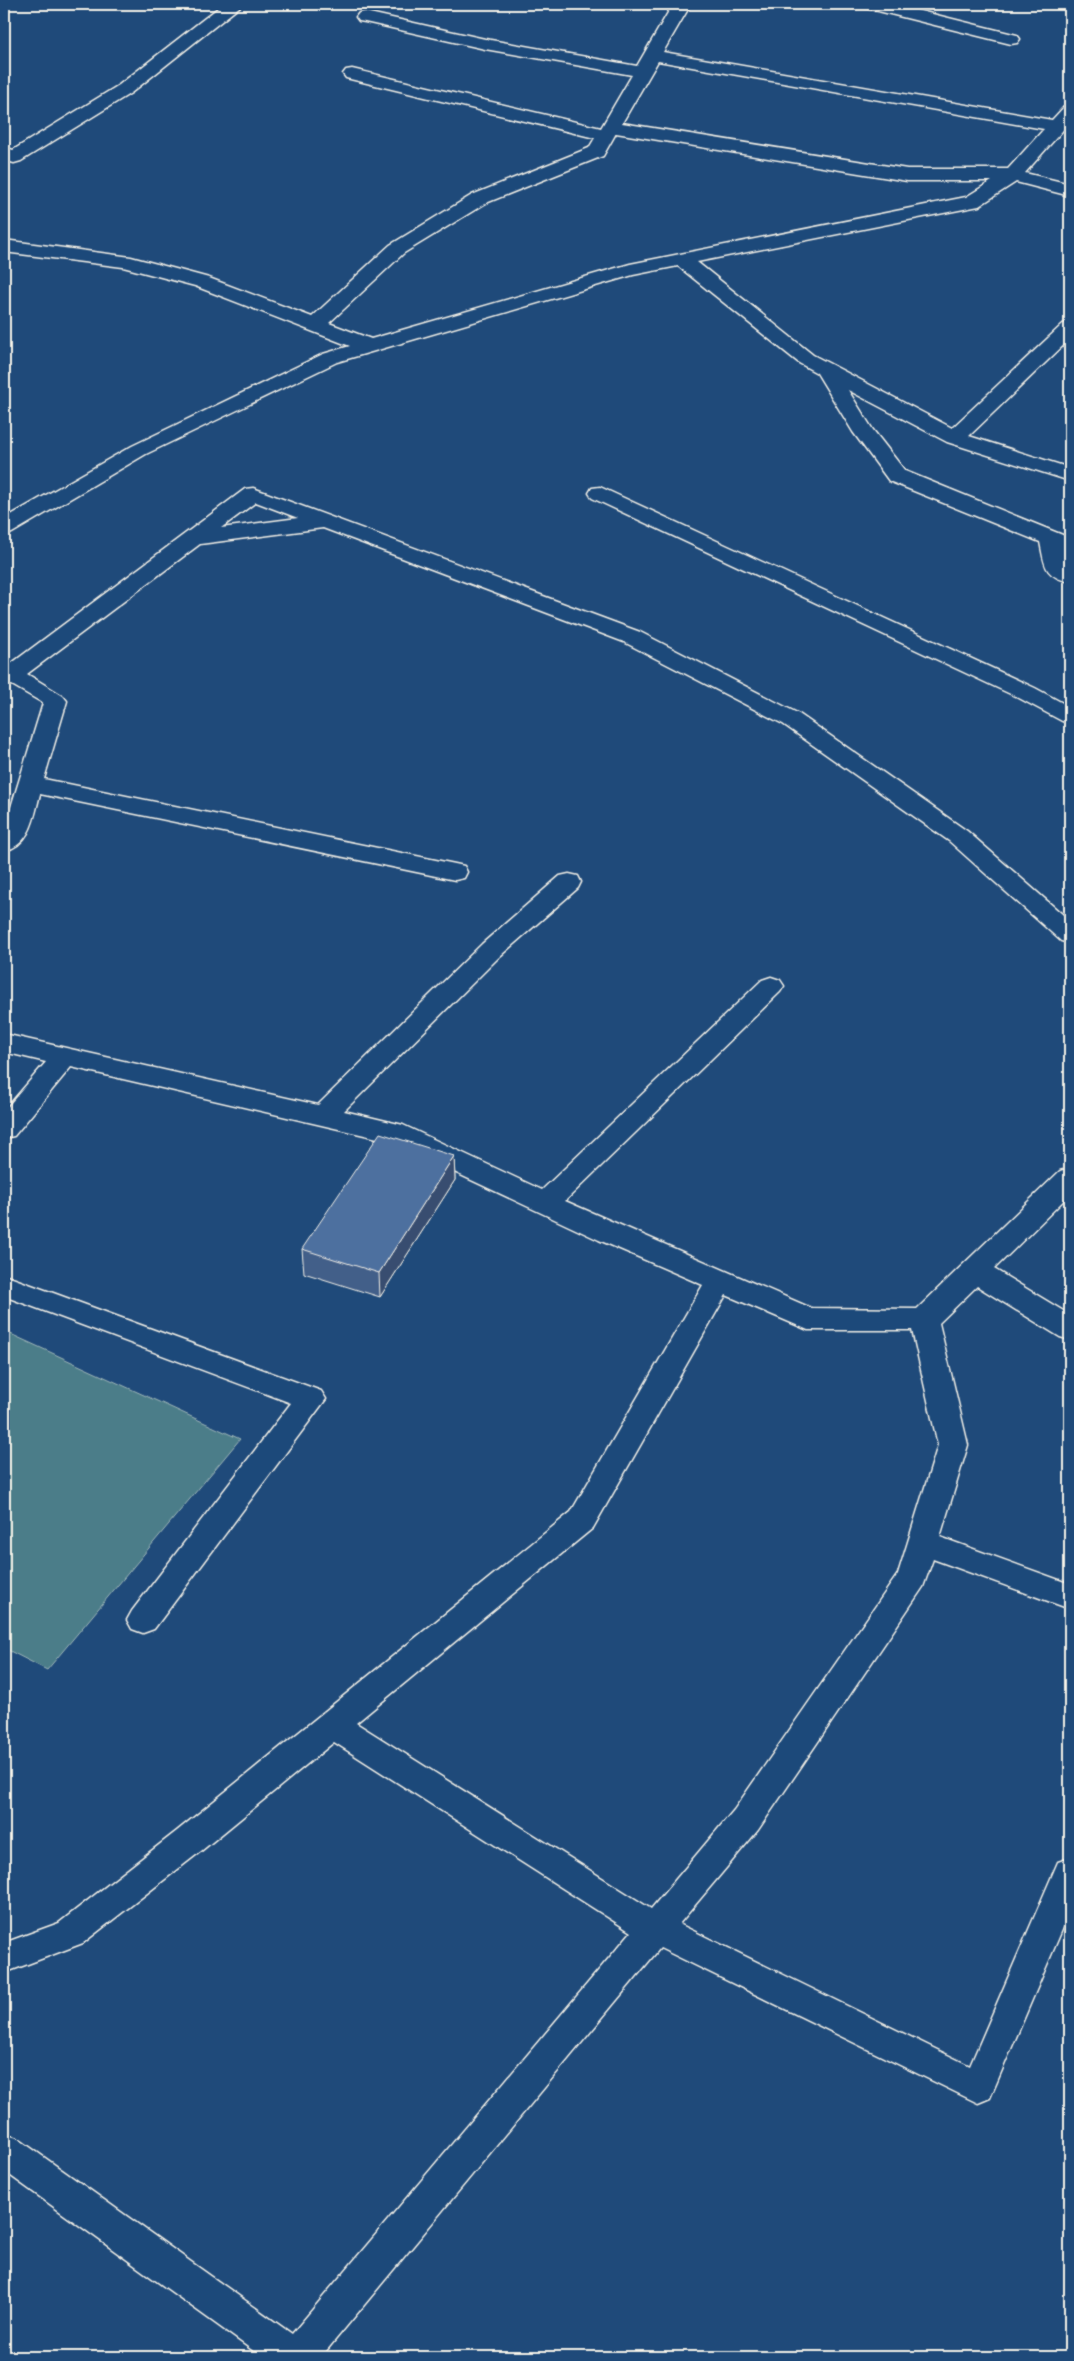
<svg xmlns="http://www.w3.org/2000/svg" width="1074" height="2361" font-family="'Patrick Hand',sans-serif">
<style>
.green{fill:#4b7d89;stroke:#a0b7b8}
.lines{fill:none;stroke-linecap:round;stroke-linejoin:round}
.minor-casing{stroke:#f4f1e8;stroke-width:3}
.minor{fill:#1f4a7a;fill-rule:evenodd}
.wall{fill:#435f89;stroke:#f4f1e8}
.shaded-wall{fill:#374e6f;stroke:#f4f1e8}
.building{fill:#4e6f9f;stroke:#f4f1e8}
</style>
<rect width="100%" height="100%" fill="#1f4a7a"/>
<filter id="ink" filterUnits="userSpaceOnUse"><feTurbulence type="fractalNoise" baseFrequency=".02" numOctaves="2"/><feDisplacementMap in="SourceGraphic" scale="10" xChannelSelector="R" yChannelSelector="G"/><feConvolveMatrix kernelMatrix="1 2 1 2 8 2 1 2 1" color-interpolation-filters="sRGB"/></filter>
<g filter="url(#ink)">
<path class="green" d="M4,1331l236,108 -193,231 -43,-22z"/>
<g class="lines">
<g class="minor-casing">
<g id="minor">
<path d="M223,4h20l-112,89 -110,68 -7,2 -10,-3v-13l9,3 106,-65z"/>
<path d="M673,4h18l-28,48 389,68 12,-13 6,-1v16l-45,51 45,11v12l-54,-14 -37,24 -282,56 116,93 139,73 111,-104 7,-2v17l-101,97 101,32v13l-123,-39 -99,-52 25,40 32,41 165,67v15l-6,-2 3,14 3,2v15c-26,-6 -25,-16 -30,-40l-151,-61 -36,-49 -36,-59 -18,-10 -121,-97 -45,9 -296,87 -191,92 -134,79 -8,2v-16l128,-73 191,-92 27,-8 -155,-60 -72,-19 -119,-15v-12l127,17 78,21 103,39 78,-72 82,-50 117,-47 6,-10 -249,-60 -3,-4 3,-4 6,-1 249,59 31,-53 -147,-26 -120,-27 -6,-1 -3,-4 3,-4 6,-1 120,27 152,27zM658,61l386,68 -36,40h-101l-285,-46zM616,133l291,48h85l-26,16 -336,67 -259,75 -42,-16 75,-70 82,-50 117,-47z"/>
<path d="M863,4h29l125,31 3,4 -3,4 -6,1 -145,-36z"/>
<path d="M600,487l435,201 35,19v16l-8,-2 -43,-23 -427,-200 -3,-5 3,-5z"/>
<path d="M253,488l387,144 159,82 168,117 103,90v22l-9,-2 -112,-100 -166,-117 -159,-82 -301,-114 -123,16 -173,130 36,22 4,5 -23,78 411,85 9,2 3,6 -3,6 -9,2 -415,-86c-6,23 -9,51 -36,57v-21l39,-127 -31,-18 -8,2v-18l241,-180zM256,502l42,16 -77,10z"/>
<path d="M569,874l9,2 3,6 -3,6 -78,68 -156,155 59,14 139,65 220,-210 9,-3 9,3 4,6 -4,6 -215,209 246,107 106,1 143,-138 10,-3v26l-76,75 76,46v25l-10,-3 -83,-51 -38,37 29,122 -28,92 130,47v25l-137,-50 -10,28 -165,243 -79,94 291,142 88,-204 12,-4v53l-80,187 -12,5 -318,-155 -339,409h-59l-258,-186v-37l13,4 275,196 339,-402 -297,-190 -133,109 -118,92 -79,30v-30l55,-20 118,-92 394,-319 132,-227 -104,-45 -213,-100 -315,-73 -57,69 -10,2v-27l42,-49 -42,-10v-18l314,71 164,-161 78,-68zM726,1295l82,35h104l26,115 -40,129 -164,236 -83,99 -295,-186 237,-195z"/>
<path d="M4,1275l317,116 5,8 -172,230 -11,4 -11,-4 -5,-9 5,-9 159,-208 -287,-107z"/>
</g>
</g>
<use href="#minor" class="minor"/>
</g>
<path class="wall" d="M454,1156l1,24 -75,117 -76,-24 -2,-24z"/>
<path class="shaded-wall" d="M454,1156l1,24 -75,117 -1,-24z"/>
<path class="building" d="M380,1133l74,23 -75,117 -77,-24z"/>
</g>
<rect width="1074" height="2361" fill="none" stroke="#1f4a7a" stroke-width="20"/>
<rect x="10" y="10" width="1054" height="2341" fill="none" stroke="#f4f1e8" stroke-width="2" filter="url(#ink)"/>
</svg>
